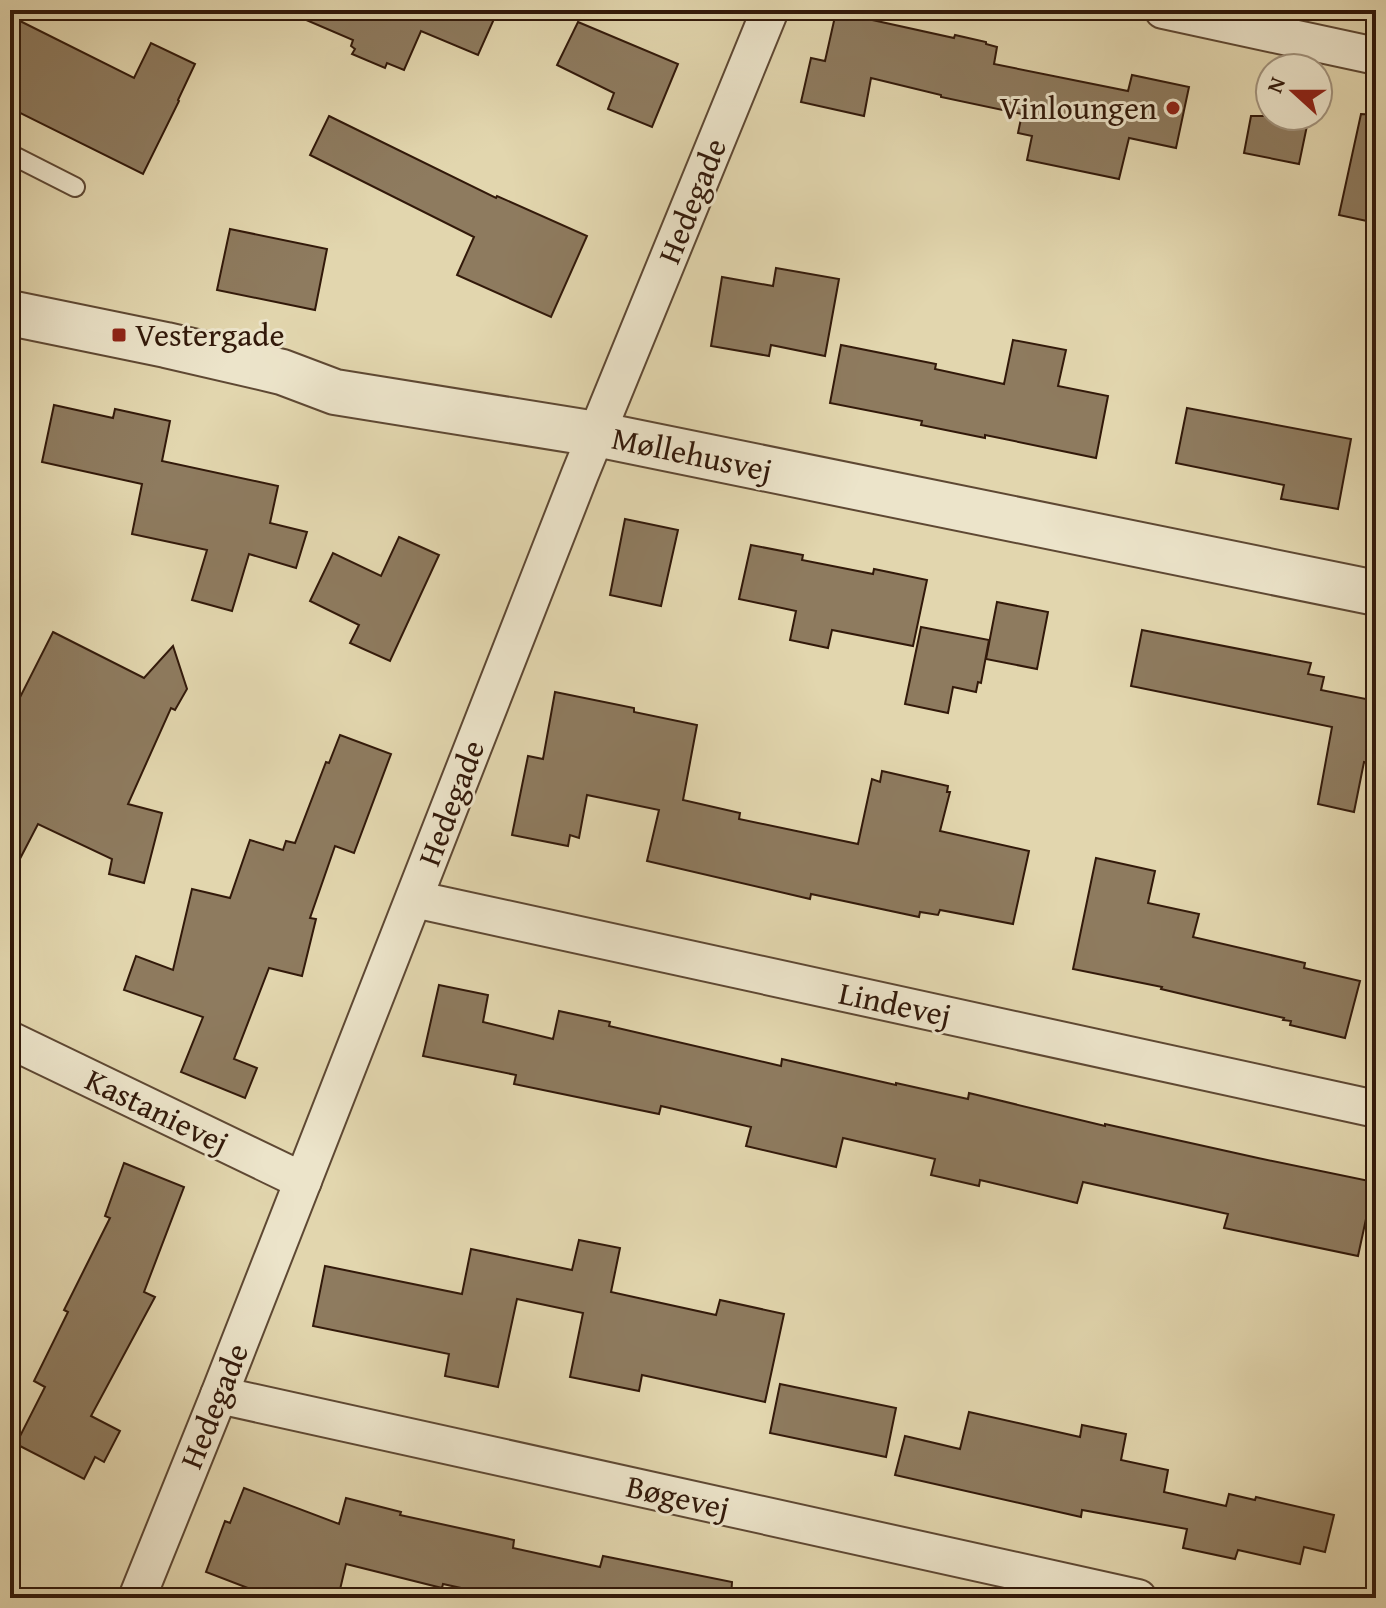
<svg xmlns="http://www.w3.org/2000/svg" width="1386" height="1608" font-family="'Gentium Book Plus',serif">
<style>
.building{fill:#8e7b5f;stroke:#32190a;stroke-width:2}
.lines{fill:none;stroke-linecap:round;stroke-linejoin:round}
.service-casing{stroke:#5e4833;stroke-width:22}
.minor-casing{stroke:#5e4833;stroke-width:40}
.tertiary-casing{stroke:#5e4833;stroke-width:48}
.service{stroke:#ece4ca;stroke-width:18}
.minor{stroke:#ece4ca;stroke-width:36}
.tertiary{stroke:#ece4ca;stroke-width:44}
.poi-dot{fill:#8f2418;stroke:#ece4ca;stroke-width:3}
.labels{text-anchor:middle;stroke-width:6;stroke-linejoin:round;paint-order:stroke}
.poi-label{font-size:32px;fill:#32190a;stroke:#ece4ca;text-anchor:end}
.street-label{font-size:32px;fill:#32190a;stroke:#ece4ca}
</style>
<rect width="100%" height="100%" fill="#e2d6ae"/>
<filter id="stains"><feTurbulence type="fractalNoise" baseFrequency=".0025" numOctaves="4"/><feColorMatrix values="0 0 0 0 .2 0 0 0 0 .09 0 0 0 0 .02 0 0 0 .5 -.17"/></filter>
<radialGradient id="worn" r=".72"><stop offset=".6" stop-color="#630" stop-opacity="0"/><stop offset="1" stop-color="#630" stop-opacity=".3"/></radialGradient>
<g class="building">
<path d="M283,10h215l-20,45 -57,-24 -17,39 -17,-7 -2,5 -33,-14 3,-5 -4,-3 2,-6z"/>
<path d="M836,12l118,26 1,-3 31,7v2l11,3 -3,17 134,27 4,-16 57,12 -13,61 -47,-10 -10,41 -92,-19 5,-24 -14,-3 4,-19 -81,-17v-2l-70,-17 -7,38 -63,-14 10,-44 14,3z"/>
<path d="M10,16l124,62 17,-35 44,21 -17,36 1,1 -36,73 -133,-66z"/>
<path d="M578,22l100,42 -26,63 -44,-18 6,-16 -57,-28z"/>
<path d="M1361,114l15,1v108l-37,-8z"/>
<path d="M329,116l167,82 1,-2 90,40 -36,81 -94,-42 17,-38 -164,-82z"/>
<path d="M1251,116h58l-10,48 -55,-11z"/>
<path d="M230,229l97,20 -12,61 -98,-20z"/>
<path d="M776,268l63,11 -14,77 -54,-11 -2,11 -58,-10 11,-69 51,9z"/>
<path d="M1013,340l53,10 -8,36 50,10 -12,62 -111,-23v3l-64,-13 1,-4 -92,-18 11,-58 95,19 -1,5 69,15z"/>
<path d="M54,405l59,13 2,-9 55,12 -8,40 116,25 -8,37 37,9 -11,36 -47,-14 -17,57 -40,-11 15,-50 -75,-16 10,-50 -100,-22z"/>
<path d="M1187,408l164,31 -13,70 -57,-10 3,-14 -108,-22z"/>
<path d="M625,519l53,11 -17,76 -51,-11z"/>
<path d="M399,537l40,18 -49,106 -40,-18 9,-18 -49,-24 23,-48 48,23z"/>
<path d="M751,545l52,10 -1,5 71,14 1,-5 53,11 -14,66 -81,-16 -4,18 -38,-8 6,-29 -57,-12z"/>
<path d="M997,602l51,10 -11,57 -51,-10z"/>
<path d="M921,627l68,13 -8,43 -3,-1 -2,10 -23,-5 -5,26 -43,-9z"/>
<path d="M1142,630l169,33 -3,11 16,3 -3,13 55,11v64l-12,-3 -10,50 -36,-8 14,-77 -201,-41z"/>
<path d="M53,632l91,46 29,-32 14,43 -12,21 -4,-2 -43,96 34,9 -18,70 -35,-9 3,-15 -74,-35 -28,54v-161z"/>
<path d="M555,692l79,16v4l63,13 -14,75 57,13 -1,6 119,25 14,-65 8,3 2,-11 66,15 -1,6h3l-10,39 89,20 -16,73 -73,-14 -2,5 -18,-3 -1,5 -108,-23 -1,5 -163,-38 12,-51 -72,-15 -8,43 -9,-3 -2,11 -56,-11 16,-79 15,3z"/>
<path d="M340,735l51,19 -37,99 -19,-7 -25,72 6,1 -14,57 -33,-8 -35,91 23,9 -12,30 -64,-26 22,-55 -79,-27 12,-34 37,14 19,-81 38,9 20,-58 33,10 3,-9 9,2 31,-81 3,1z"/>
<path d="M1096,858l59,13 -7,32 51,11 -6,23 112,26 -1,5 56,13 -15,57 -55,-13 1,-4 -8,-1 1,-2 -123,-29 1,-2 -89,-18z"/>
<path d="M439,985l49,10 -5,27 70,17 6,-28 51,11 -1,4 172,40 1,-7 114,26v-2l72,16 1,-6 136,33v-2l153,34 116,24 -16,74 -134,-28 4,-14 -145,-32 -6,21 -97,-23 -1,6 -48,-11 4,-16 -92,-21 -7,29 -90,-21 5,-19 -90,-21 -2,8 -145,-30 2,-9 -93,-19z"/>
<path d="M124,1163l60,24 -40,105 11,5 -64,119 29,15 -16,31 -9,-5 -11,22 -68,-35 29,-57 -11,-6 34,-69 -4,-2 46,-92 -5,-2z"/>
<path d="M579,1240l41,8 -9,44 105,23 4,-15 64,14 -19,88 -123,-27 -3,16 -69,-14 13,-64 -66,-14 -19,88 -53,-11 4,-22 -136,-28 12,-60 137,28 9,-45 101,21z"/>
<path d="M780,1384l116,24 -10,49 -116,-24z"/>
<path d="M969,1412l111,25 2,-12 44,9 -5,26 47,10 -4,22 62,14 3,-12 26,6 1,-3 78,18 -9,37 -21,-5 -4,17 -62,-14 -3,9 -52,-11 4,-19 -105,-19 -1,7 -186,-42 10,-39 55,13z"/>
<path d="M244,1488l95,36 7,-26 55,14 -1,3 114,25 -1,8 87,19 3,-11 129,26 -1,16h-225l-63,-14 -1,4 -96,-24 -8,34h-64l-68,-26 19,-51 5,2z"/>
</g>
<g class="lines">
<g class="service-casing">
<path id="service" d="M10,154l65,33"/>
</g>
<g class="minor-casing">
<g id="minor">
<path d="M1163,10l213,46"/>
<path d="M414,899l962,210"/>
<path d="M10,1040l293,141"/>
<path d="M219,1395l919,203"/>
<path d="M137,1598l82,-203 361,-921 190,-464"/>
</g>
</g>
<g class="tertiary-casing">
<path id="tertiary" d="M10,313l156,32 116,27 53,20 261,42 780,159"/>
</g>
<use href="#service" class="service"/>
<use href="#minor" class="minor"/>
<use href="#tertiary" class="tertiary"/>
</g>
<g class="poi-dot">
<circle cx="1173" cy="108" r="8"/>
<rect x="111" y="327" width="16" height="16" rx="4"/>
</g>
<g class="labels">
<g class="poi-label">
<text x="1157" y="119">Vinloungen</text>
<text x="135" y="346" text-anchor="start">Vestergade</text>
</g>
<g class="street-label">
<text transform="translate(692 201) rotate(-68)" y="11">Hedegade</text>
<text transform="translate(692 454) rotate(12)" y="11">Møllehusvej</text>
<text transform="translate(451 803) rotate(-69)" y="11">Hedegade</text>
<text transform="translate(895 1004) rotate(12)" y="11">Lindevej</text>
<text transform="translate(157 1111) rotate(26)" y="11">Kastanievej</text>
<text transform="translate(214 1406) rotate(-68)" y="11">Hedegade</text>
<text transform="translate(678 1497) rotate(13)" y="11">Bøgevej</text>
</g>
</g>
<rect width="1386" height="1608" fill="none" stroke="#e2d6ae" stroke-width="40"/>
<rect x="12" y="12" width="1362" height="1584" fill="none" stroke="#32190a" stroke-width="4"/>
<rect x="20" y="20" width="1346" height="1568" fill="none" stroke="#32190a" stroke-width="2"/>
<g transform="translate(1294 92) rotate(291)"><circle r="38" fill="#ece4ca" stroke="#a2937d" stroke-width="2"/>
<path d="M0-6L14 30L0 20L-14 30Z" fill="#8f2418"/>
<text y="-12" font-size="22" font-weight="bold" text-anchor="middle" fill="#32190a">N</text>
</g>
<rect width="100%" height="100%" filter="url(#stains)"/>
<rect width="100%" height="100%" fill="url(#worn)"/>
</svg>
